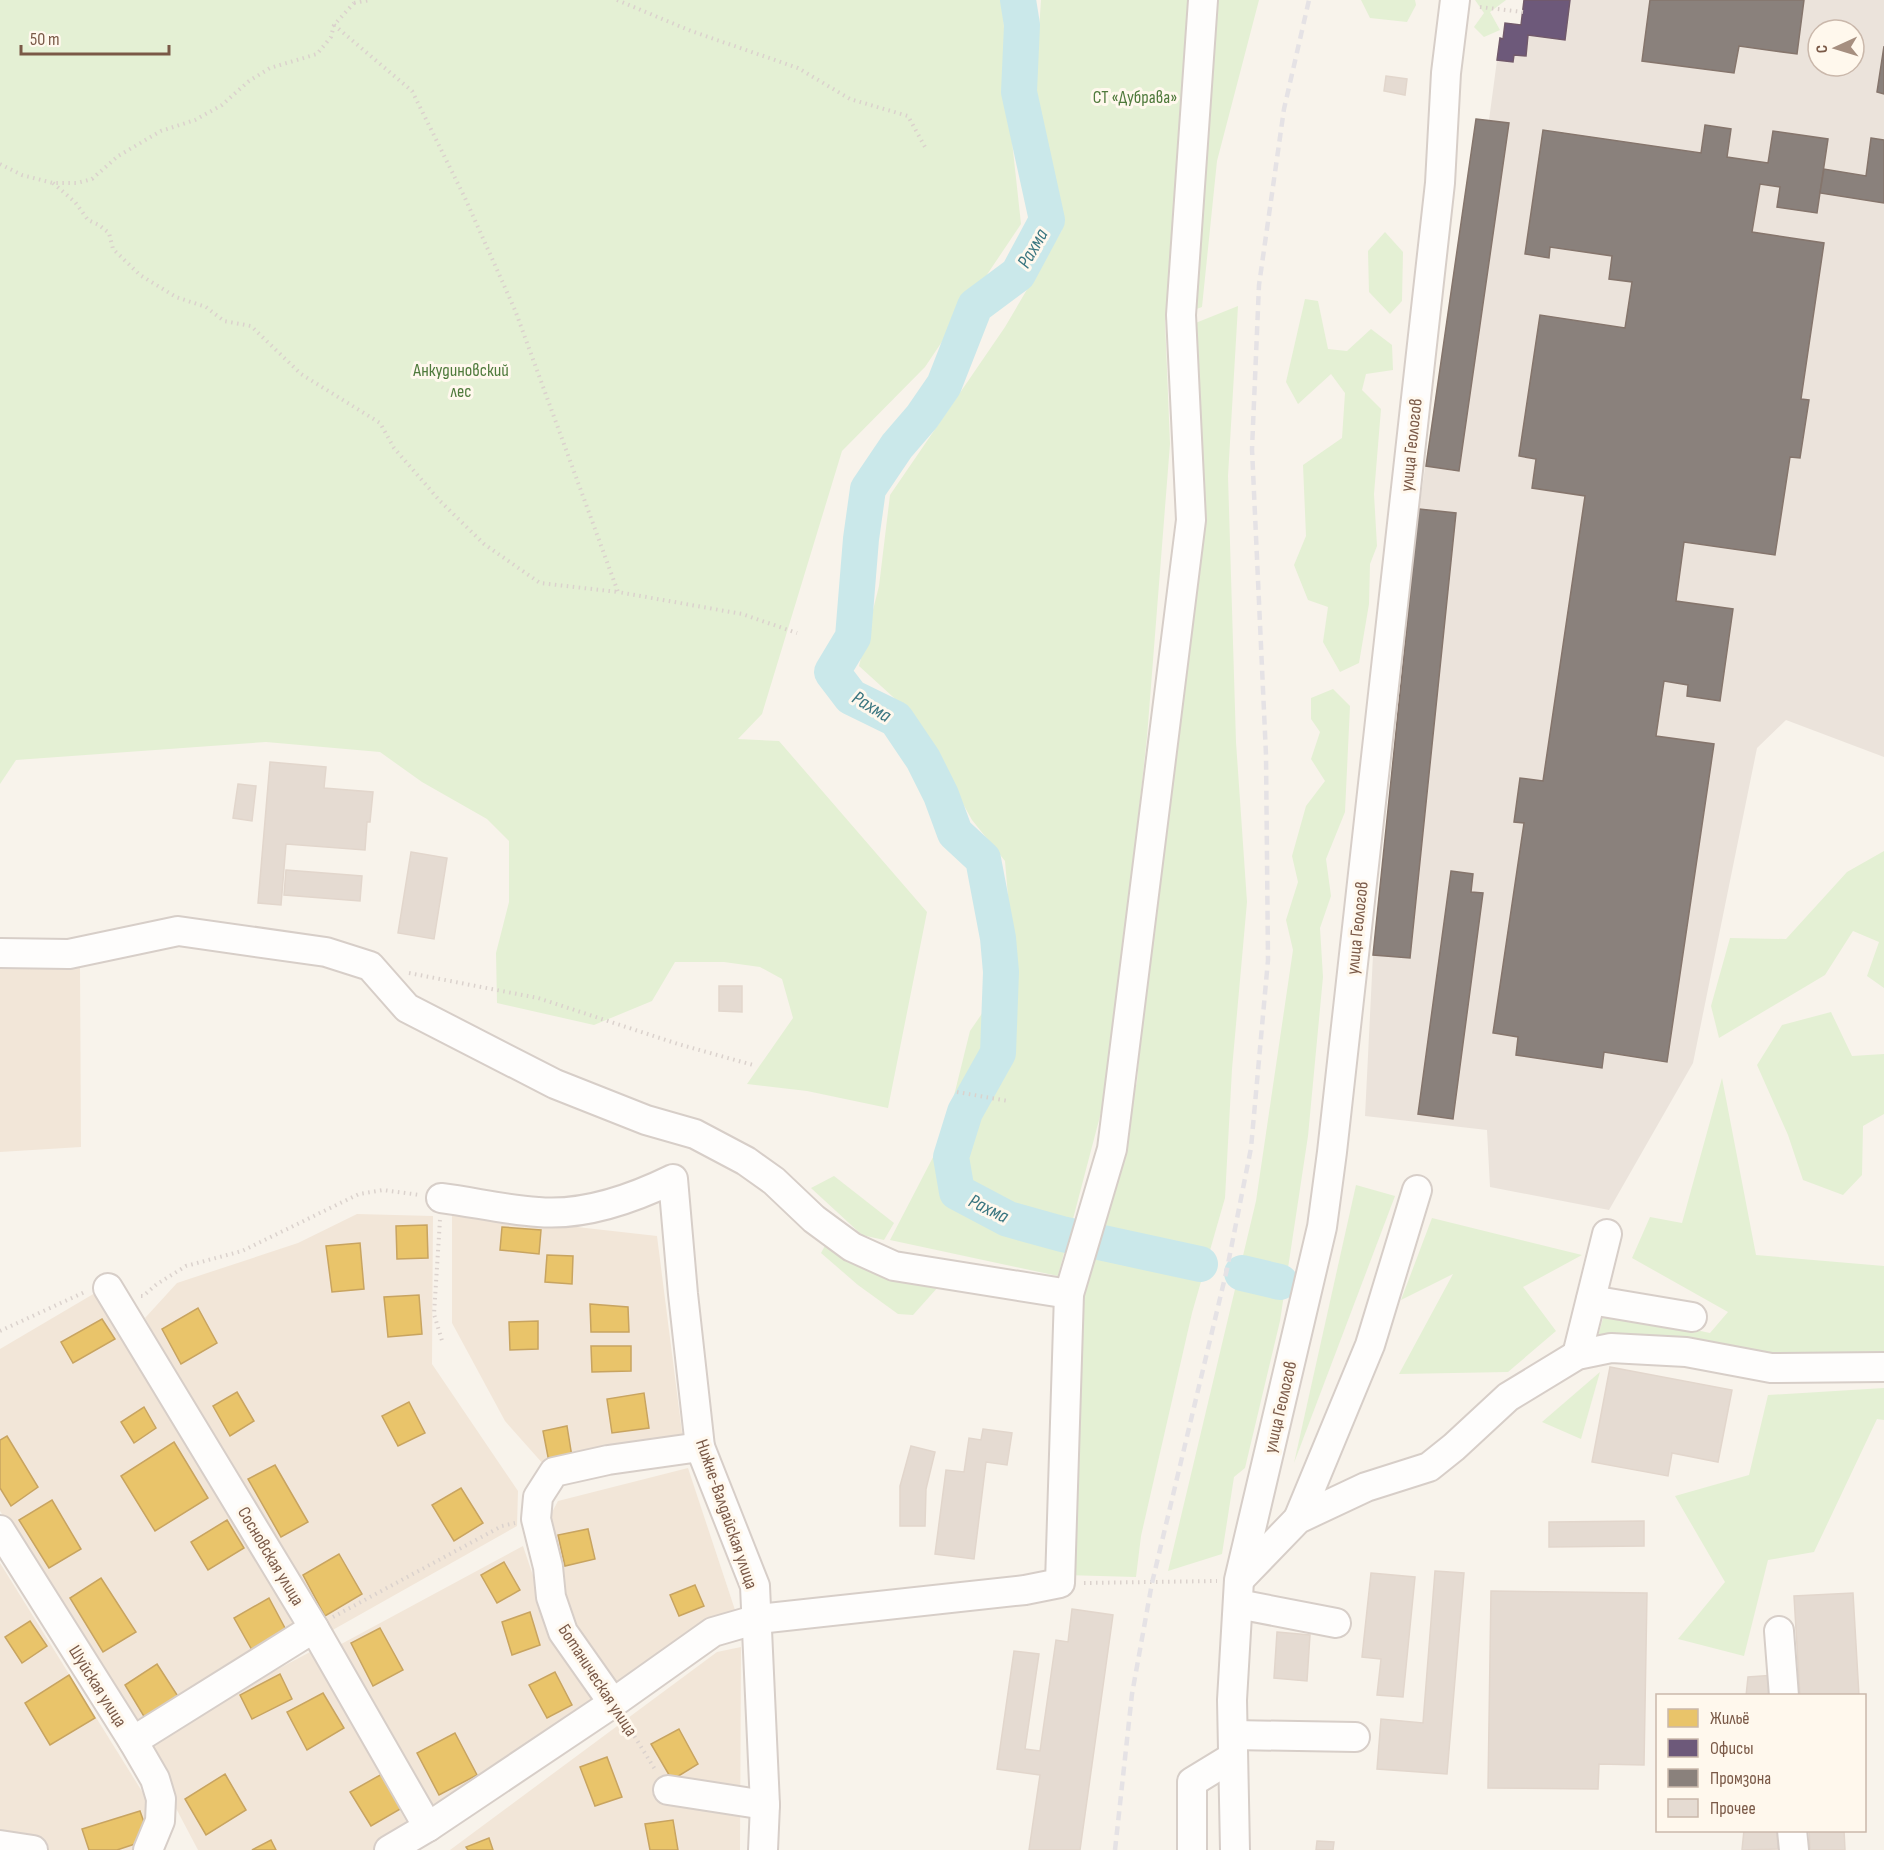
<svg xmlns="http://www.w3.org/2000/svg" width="1884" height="1850" font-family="'Sofia Sans Condensed',sans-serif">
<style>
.residential{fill:#f2e6d8}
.industrial{fill:#ebe3db;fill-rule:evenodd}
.green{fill:#e4f0d4}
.homes{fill:#e9c46a;stroke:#c8a460;stroke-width:1.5}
.offices{fill:#6d597a;stroke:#71596b;stroke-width:1.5}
.industry{fill:#8a817c;stroke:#85756c;stroke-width:1.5}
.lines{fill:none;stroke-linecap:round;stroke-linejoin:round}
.river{stroke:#cae8ea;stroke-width:36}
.building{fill:#e5dbd2;stroke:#e2d6cc;stroke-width:1.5}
.minor-casing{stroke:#d7cec8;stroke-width:32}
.path{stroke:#dbd2cd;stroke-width:4;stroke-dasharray:1.5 4.5;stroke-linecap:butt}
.minor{stroke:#fefdfc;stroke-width:28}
.rail{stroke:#e5e2e5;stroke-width:4.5;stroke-dasharray:9 6;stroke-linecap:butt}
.labels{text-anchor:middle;stroke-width:6;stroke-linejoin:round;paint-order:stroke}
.park-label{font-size:18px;fill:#4f7a3c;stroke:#fff8ed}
.street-label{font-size:18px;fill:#7a5947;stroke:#fff8ed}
.water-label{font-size:20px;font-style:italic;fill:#3a7680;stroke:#fff8ed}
</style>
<rect width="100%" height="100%" fill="#f8f3eb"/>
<g class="residential">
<path d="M0,966h80l1,181 -81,5z"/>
<path d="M452,1213l205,23 27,212 -132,26 -47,-53 -53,-98z"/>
<path d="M357,1214l76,2 -1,148 86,127 -1,35 -195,110 -177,-318 32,-35 121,-40z"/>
<path d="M95,1293l211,349 -167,96 -139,-227v-162z"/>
<path d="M688,1468l49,148 -123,77 -42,-70 -28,-96 14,-26z"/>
<path d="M523,1546l27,80 49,80 -168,122 -99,-179z"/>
<path d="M0,1563l161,259 -11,28h-139l-11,-2z"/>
<path d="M741,1647l-1,203h-290l267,-198z"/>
<path d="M312,1651l105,190 -19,9h-200l-57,-108z"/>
</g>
<path class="industrial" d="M1533,0h351v757l-98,-37 -29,28 -64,315 -84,147 -119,-23 -3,-57 -122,-14 8,-161 46,-446 57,-390 13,1 11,-82h3l2,-15 16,2zM1818,30h36v36h-36z"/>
<g class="green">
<path d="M0,0h1003l3,86 15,138 -96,143 -83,84 -80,263 -24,25 41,2 148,171 -39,196 -81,-17 -60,-7 46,-66 -11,-39 -22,-12 -36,-5h-49l-23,39 -58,24 -97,-22 -1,-50 13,-51v-61l-22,-22 -65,-37 -42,-30 -114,-10 -250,18 -16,24z"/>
<path d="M1041,0h218l-42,161 -15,146 -37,13 5,124 -23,293 -38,345 -51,194 -168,-36 54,-104 26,-105 44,-64 -9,-106 -33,-41 -58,-104 -55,-50 20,-80 11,-91 115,-168 57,-97 -27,-140z"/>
<path d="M1361,0h54l1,5 -9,17 -37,-4z"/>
<path d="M1475,0h31l-16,12 10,18 -16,7 -10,-10 10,-14z"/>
<path d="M1385,232l18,20 -1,49 -12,13 -21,-22 -1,-41z"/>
<path d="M1305,299l13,2 10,48 19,2 24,-22 21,16 1,25 -27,4 -4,16 19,19 -7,85 3,52 -7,18 -1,40 -10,59 -19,9 -17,-30 5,-35 -20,-7 -14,-35 12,-29 -3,-71 39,-27 3,-45 -14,-19 -33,30 -12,-22z"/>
<path d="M1238,306l-10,170 8,266 11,160 -15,167 -7,129 -33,115 -51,223 -5,41 -72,-2 19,-284 15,-69 39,-140 56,-758z"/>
<path d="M1333,689l17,17 -5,106 -19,47 5,37 -11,32 3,49 -15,159 -28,185 -35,147 -11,9 -12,77 -54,17 88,-370 37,-251 -7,-30 12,-38 -6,-26 14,-50 19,-25 -14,-22 9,-27 -9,-13v-21z"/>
<path d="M1884,851v137l-17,-12 12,-34 -26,-11 -28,44 -106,63 -8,-32 19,-68 56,1 61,-67z"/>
<path d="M1831,1012l21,44 32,-2v60l-21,12 -1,49 -19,20 -40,-15 -15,-45 -31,-70 25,-40z"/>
<path d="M1722,1078l34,177 128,11v89l-163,-3 -124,-12 8,-29 105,22 18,-21 -96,-54 18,-41 32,6z"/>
<path d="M834,1176l60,47 -10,17 -22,-5 -51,-47z"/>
<path d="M1356,1185l39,11 -101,267z"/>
<path d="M1432,1218l150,37 -59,32 33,44 -48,41 -109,2 54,-100 -52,26z"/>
<path d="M827,1242l111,45 -25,28 -15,-1 -40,-29 -37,-32z"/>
<path d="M1600,1372l-19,67 -39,-17z"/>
<path d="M1884,1388v32l-7,-1 -63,133 -46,8 -24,96 -66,-17 47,-57 -50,-86 74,-21 19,-80z"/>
</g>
<g class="homes">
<path d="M427,1225l1,33 -31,1 -1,-33z"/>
<path d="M502,1227l39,3 -2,24 -39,-4z"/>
<path d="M360,1243l4,46 -32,3 -6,-46z"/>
<path d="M547,1255l26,1 -1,28 -27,-2z"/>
<path d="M419,1295l3,39 -34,3 -4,-40z"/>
<path d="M590,1304l38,3 1,25h-38z"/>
<path d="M198,1308l19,35 -36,21 -19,-35z"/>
<path d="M102,1319l13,20 -42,24 -12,-21z"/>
<path d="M538,1321v28l-28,1 -1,-28z"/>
<path d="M591,1346h40v25l-39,1z"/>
<path d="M237,1392l17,29 -24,15 -17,-30z"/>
<path d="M644,1393l5,35 -37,5 -5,-34z"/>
<path d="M409,1402l16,31 -27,13 -16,-30z"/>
<path d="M144,1407l12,21 -22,15 -13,-21z"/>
<path d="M567,1426l5,31 -23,5 -6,-31z"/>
<path d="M7,1436l31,51 -27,19 -11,-18v-48z"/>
<path d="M174,1442l34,56 -53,33 -34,-55z"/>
<path d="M275,1465l33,57 -27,15 -33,-58z"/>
<path d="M461,1488l22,35 -29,18 -22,-36z"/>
<path d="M52,1500l29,49 -32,19 -30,-48z"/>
<path d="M227,1520l17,28 -36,22 -17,-28z"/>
<path d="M588,1529l7,30 -30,7 -7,-31z"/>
<path d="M339,1554l23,40 -37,22 -22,-41z"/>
<path d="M504,1562l16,28 -23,13 -16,-28z"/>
<path d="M101,1578l35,54 -33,20 -33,-54z"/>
<path d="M695,1585l9,21 -25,10 -9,-21z"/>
<path d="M269,1598l17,32 -34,20 -18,-32z"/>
<path d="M530,1612l10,33 -28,10 -10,-33z"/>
<path d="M30,1621l17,25 -25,17 -17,-26z"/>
<path d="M380,1628l23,42 -30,16 -22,-43z"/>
<path d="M157,1664l24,37 -33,22 -23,-38z"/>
<path d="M555,1672l17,33 -25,13 -18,-33z"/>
<path d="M280,1674l12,25 -40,20 -12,-24z"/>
<path d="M69,1675l26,43 -45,27 -25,-42z"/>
<path d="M323,1693l21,35 -37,22 -20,-38z"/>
<path d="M679,1729l19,35 -26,16 -21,-36z"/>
<path d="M455,1733l22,42 -38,20 -22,-42z"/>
<path d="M607,1757l15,40 -27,9 -15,-39z"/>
<path d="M225,1774l21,36 -40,25 -21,-36z"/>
<path d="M382,1774l20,34 -31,18 -21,-34z"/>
<path d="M140,1811l10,28 -33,11h-28l-7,-21z"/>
<path d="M673,1820l5,30h-28l-5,-26z"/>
<path d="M489,1838l4,12h-25l-2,-3z"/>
<path d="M271,1840l5,10h-24z"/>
</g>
<path class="offices" d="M1524,0h46l-5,40 -37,-5 -2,21 -12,-1 -1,7 -16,-2 3,-22 3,1 2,-16 16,2z"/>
<g class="industry">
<path d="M1650,0h154l-7,54 -58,-8 -5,27 -92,-12z"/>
<path d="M1884,46v48l-7,-2z"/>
<path d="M1476,119l33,4 -50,348 -33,-5z"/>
<path d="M1705,125l26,4 -4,28 41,6 5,-32 55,8 -11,74 -40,-6 3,-20 -20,-3 -8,48 72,11 -23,156 8,1 -9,58 -10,-1 -15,98 -91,-13 -8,59 57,8 -13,92 -33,-5 1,-11 -24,-4 -8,55 58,8 -47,318 -63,-10 -2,16 -86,-13 2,-18 -25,-4 31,-210 -10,-1 6,-44 23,3 42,-285 -53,-8 4,-29 -17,-3 21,-141 85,13 7,-46 -23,-3 3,-23 -62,-9 -1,11 -24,-4 18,-124 158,23z"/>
<path d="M1871,138l13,2v63l-64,-10 4,-24 42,7z"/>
<path d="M1419,509l37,4 -46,445 -37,-3z"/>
<path d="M1451,871l22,3 -2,18 12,1 -30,226 -35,-5z"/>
</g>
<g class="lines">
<g class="river">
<path d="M1018,0l4,25 -3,67 28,128 -29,54 -43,32 -31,79 -22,32 -25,29 -29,43 -7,50 -8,98 -21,35 19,25 45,22 27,40 18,36 14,38 28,26 15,79 3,34 -3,81 -33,59 -14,45 6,35 51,27 54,15 138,30"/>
<path d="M1242,1273l38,9"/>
</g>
</g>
<g class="building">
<path d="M1386,76l21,3 -2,16 -21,-4z"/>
<path d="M270,762l56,5 -2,21 49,4 -3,30h-3l-2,28 -79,-6 -5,61 -23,-2z"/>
<path d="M238,784l18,2 -4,35 -19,-3z"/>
<path d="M411,852l36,6 -13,81 -36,-6z"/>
<path d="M286,870l76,6 -2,25 -76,-6z"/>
<path d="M719,986h23v26l-23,-1z"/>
<path d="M1610,1367l122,23 -14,72 -46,-9 -4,23 -76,-14z"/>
<path d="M983,1429l29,4 -5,32 -21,-3 -12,97 -39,-5 11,-84 18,2 5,-34 12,2z"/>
<path d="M911,1446l24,6 -9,37 -1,37h-25v-40z"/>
<path d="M1644,1521v25l-95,1v-25z"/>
<path d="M1435,1571l29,2 -17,201 -70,-5 4,-50 42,4z"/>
<path d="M1371,1573l44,4 -12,120 -26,-2 4,-36 -19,-2z"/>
<path d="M1491,1591l156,2 -3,172 -45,-1 -1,25 -110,-1z"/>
<path d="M1853,1593l6,103h-59l-6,-100z"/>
<path d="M1072,1609l41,6 -33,235h-51l11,-75 -43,-6 17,-118 25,3 -14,95 15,2 16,-111 12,2z"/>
<path d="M1277,1632l33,3 -3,46 -33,-3z"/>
<path d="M1775,1675v21h-29l2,-19z"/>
<path d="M1744,1830h33l1,19 -36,1z"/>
<path d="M1809,1830h35l1,20h-35z"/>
<path d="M1317,1841l17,1 -1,8h-17z"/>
</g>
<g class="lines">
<g class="minor-casing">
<g id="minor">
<path d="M0,953l69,1 109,-23 148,21 44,14 37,42 148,76 91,36 49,14 51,27 28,20 40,38 38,28 42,19 175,28"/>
<path d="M441,1198c32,4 65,12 97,14 45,4 96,-14 135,-33l10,115 17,153 55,139 10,219 -2,45"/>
<path d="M108,1288l206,340 114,199"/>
<path d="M1591,1300l101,17"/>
<path d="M1577,1355l30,-121"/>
<path d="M1298,1519l72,-174 47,-155"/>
<path d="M0,1530l133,211 22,38 6,20 -1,22 -12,29"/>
<path d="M1240,1579l58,-60 68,-32 63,-20 25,-20 54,-50 69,-42 34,-7 75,4 85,16 113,-1"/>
<path d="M1238,1604l98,19"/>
<path d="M1779,1631l5,65"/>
<path d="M613,1703l-50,-71 -12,-35 -3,-30 -12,-48 2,-22 16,-25 54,-12 92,-13"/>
<path d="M1233,1735l122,2"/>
<path d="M133,1741l181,-113"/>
<path d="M668,1790l97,15"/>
<path d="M1792,1830l2,20"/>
<path d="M0,1845l33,5"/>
<path d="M389,1850l39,-23 185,-124 100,-71 45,-13 267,-29 35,-7 9,-289 43,-145 79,-629 -10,-205 22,-315"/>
<path d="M1192,1850v-68l41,-25"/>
<path d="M1235,1850l-3,-150 7,-120 83,-353 10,-75 108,-969 6,-110 9,-73"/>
</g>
</g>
<g class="path">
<path d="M617,0l74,31 107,37 52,31 58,17 17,31"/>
<path d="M354,3l16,-3"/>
<path d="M1480,7l43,5"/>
<path d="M334,25l78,66 53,107 50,112 103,282 124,22 55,19"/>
<path d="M0,164l22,11 31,8h24l15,-4 26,-23 43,-25 34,-11 27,-15 27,-24 21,-13 47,-14 14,-17 3,-12 20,-22v-3"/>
<path d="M53,183l22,19 13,18 11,5 10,8 4,16 27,26 36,22 30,10 18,14 27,5 50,48 79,49 14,25 46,53 44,43 56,39 78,9"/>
<path d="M409,973l129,25 140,46 75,21"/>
<path d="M957,1092l51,9"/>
<path d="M440,1220l-6,94 9,30"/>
<path d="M141,1296h2l14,-12 29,-18 56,-15 117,-57 24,-4 37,5"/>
<path d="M0,1331l87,-40"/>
<path d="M1084,1583l133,-2"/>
<path d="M333,1617l169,-91 13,-3"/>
<path d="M625,1721l31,50"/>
</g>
<use href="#minor" class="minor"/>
<path class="rail" d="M1115,1850l17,-156 20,-111 75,-314 24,-121 17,-188 -2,-205 -14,-306 7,-164 25,-176 25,-109"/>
</g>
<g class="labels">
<g class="park-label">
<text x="1135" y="103">СТ «Дубрава»</text>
<text x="461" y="376">Анкудиновский<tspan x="461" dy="21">лес</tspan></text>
</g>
<g class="street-label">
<text transform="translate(1411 445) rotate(-84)" y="6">улица Геологов</text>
<text transform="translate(1357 928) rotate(-84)" y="6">улица Геологов</text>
<text transform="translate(1280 1407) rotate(-77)" y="6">улица Геологов</text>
<text transform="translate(727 1514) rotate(71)" y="6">Нижне-Валдайская улица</text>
<text transform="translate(271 1556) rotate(59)" y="6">Сосновская улица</text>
<text transform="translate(598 1680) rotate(57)" y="6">Ботаническая улица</text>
<text transform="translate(98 1686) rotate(58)" y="6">Шуйская улица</text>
</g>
<g class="water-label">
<text transform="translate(1032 248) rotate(-60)" y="7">Рахма</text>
<text transform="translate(872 706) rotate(31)" y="7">Рахма</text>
<text transform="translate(989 1208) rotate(26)" y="7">Рахма</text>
</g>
</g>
<rect x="1656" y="1694" width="210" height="138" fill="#fff8ed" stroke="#cab8ab" stroke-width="1.5"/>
<rect x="1668" y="1709" width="30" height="18" fill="#e9c46a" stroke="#cab8ab" stroke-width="1.5"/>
<text x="1710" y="1724" font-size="18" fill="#7a5947">Жильё</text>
<rect x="1668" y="1739" width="30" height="18" fill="#6d597a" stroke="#cab8ab" stroke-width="1.5"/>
<text x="1710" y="1754" font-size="18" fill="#7a5947">Офисы</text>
<rect x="1668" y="1769" width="30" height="18" fill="#8a817c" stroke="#cab8ab" stroke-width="1.5"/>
<text x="1710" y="1784" font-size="18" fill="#7a5947">Промзона</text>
<rect x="1668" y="1799" width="30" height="18" fill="#e5dbd2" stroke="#cab8ab" stroke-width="1.5"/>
<text x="1710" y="1814" font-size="18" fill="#7a5947">Прочее</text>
<g transform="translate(1836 48) rotate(266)"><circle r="28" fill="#fff8ed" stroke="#cab8ab" stroke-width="1.5"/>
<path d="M0-4.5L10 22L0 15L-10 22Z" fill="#a68f80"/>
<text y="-9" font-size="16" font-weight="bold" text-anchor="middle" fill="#7a5947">С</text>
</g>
<path d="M21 45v9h148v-9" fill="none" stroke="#7a5947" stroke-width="3"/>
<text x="30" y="45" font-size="18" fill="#7a5947" stroke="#fff8ed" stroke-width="4.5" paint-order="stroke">50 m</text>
</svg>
